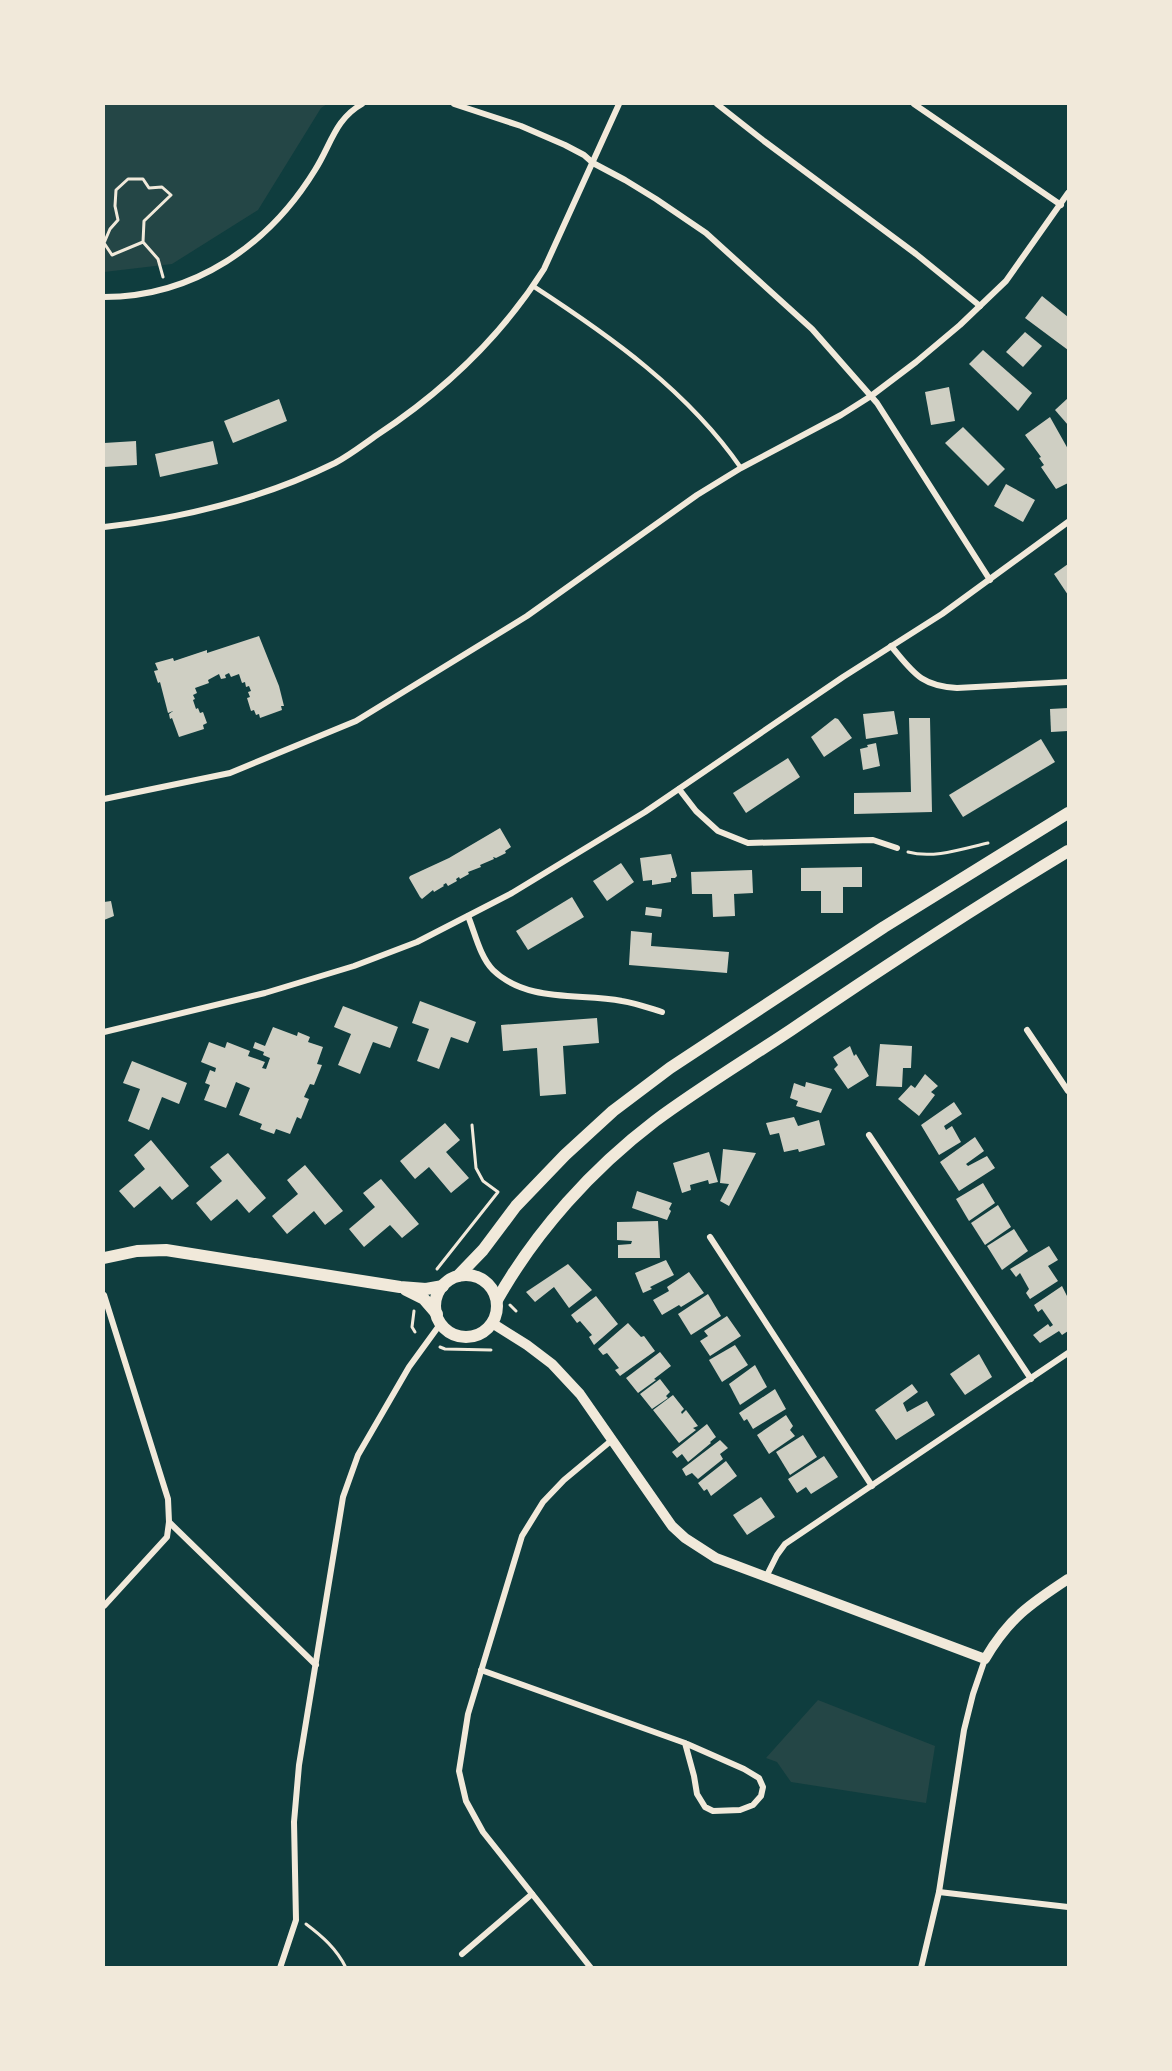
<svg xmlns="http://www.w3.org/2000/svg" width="1172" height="2071" font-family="'Work Sans',sans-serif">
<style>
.green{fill:#244646}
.building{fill:#cfcfc3}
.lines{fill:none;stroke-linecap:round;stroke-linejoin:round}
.path{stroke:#f1e9da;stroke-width:3}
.service{stroke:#f1e9da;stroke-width:4.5}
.minor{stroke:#f1e9da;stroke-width:6}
.tertiary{stroke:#f1e9da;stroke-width:10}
.secondary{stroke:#f1e9da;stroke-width:12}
</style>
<rect width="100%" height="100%" fill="#0f3d3e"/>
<g class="green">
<path d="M104,104h223l-6,4 -63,102 -86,54 -68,8z"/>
<path d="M818,1700l117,46 -9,57 -135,-21 -14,-20 -11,-4z"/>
</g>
<g class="building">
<path d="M1042,296l26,21v33l-43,-32z"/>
<path d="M1025,332l17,14 -19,21 -17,-15z"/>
<path d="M983,350l49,43 -14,18 -49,-47z"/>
<path d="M949,387l6,34 -24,4 -6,-33z"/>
<path d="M1068,398v27l-13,-15z"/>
<path d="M279,399l8,22 -54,22 -9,-22z"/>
<path d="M1050,417l18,32v34l-12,6 -15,-22 3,-2 -5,-7 2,-1 -16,-22z"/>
<path d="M963,427l42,42 -17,17 -43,-43z"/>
<path d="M136,441l1,24 -33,2v-24z"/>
<path d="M213,441l5,23 -58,13 -5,-23z"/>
<path d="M1006,484l29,16 -12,22 -29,-16z"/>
<path d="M1068,564v31l-14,-21z"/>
<path d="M259,636l20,50 5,20h-3l1,4 -22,8 -1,-4 -3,1 -2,-5 -3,1 -4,-13 3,-1 -2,-5 3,-1 -2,-5 -3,1 -1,-5 -3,1 -3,-9 -8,3 -2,-4 -4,2 1,3 -5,1 -2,-5 -11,6 1,3 -14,5 2,5 -4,2 2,4 -2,1 3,9 2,-1 2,5 3,-1 4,11 -4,2 1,4 -25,8 -7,-19 -2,1 -1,-5 4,-3 -5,2 -8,-31 -2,1 -4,-12 4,-1 -3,-7 18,-5 1,3 33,-11v3z"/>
<path d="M1068,708v23l-17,1 -1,-23z"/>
<path d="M894,711l4,23 -32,5 -3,-25z"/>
<path d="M835,718l3,1 14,19 -28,19 -13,-20z"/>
<path d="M909,718h21l2,94 -78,2v-21l57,-1z"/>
<path d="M1041,739l14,23 -92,55 -14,-22z"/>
<path d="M876,743l4,23 -17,4 -3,-21 8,-2 -1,-2z"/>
<path d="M788,758l12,19 -54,36 -13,-20z"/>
<path d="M500,828l11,19 -6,4 1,2 -10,5 -3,-1 1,2 -14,6 1,2 -13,5 1,2 -9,5 -1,-2 -3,2 1,2 -9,5 -2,-3 -3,2 1,1 -10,6 -1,-2 -11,9 -2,-2 -11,-19 1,-2 39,-18z"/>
<path d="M671,854l6,22 -2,2h-4v4l-19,3v-5l-9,1 -3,-23z"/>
<path d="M621,863l13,19 -27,19 -14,-20z"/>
<path d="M862,867v20h-19v26h-22v-22h-20v-23z"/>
<path d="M752,870l1,23 -19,1 1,22 -22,1 -1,-23h-20l-1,-22z"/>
<path d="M572,897l12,20 -56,33 -12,-19z"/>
<path d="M111,901l3,15 -10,4v-18z"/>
<path d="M646,907l16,2 -1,8 -16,-2z"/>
<path d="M631,931l21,2 -1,13 78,6 -2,21 -98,-8z"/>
<path d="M420,1001l56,21 -8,21 -17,-6 -12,32 -22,-8 12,-32 -17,-6z"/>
<path d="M343,1006l55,21 -8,21 -17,-6 -13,32 -22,-9 13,-31 -17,-7z"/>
<path d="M597,1018l2,25 -36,3 3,48 -26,2 -3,-48 -34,3 -2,-26z"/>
<path d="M273,1027l24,9 1,-4 12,5 -2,5 15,5 -6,17 5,1 -8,20 -4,-1 -6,13 5,2 -8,20 -4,-2 -7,17 -14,-5 -2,5 -14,-5 2,-5 -23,-9 11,-27 -14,-6 -10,26 -22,-8 6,-15 -5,-2 5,-13 5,2 1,-4 -15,-6 8,-20 16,6 2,-6 23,9 -2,5 17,6 -3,6 4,1 4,-11 -7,-3 1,-3 -11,-4 2,-6 10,4z"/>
<path d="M880,1044l32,2 -1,22h-8l-1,19 -26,-1z"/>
<path d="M850,1046l4,10 2,-2 13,22 -21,13 -14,-20 4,-4 -5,-8z"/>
<path d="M132,1061l55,22 -8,21 -17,-7 -13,33 -21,-9 12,-32 -17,-6z"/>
<path d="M925,1074l13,12 -7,6 4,3 -16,21 -21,-17 13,-14 4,3z"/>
<path d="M806,1082l26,7 -11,24 -25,-7 2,-5 -8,-3 4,-15 11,4z"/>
<path d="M954,1102l8,12 -18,12 2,4 6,-4 9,16 -22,13 -18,-30z"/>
<path d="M794,1117l4,9 21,-6 6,25 -26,7 -1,-3 -14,3 -5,-19 -9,2 -4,-12z"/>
<path d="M445,1123l15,17 -14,12 23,26 -18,15 -22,-26 -14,12 -15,-18z"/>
<path d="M975,1137l9,14 -18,13 2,2 19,-10 8,12 -36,23 -19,-29z"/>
<path d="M151,1140l38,46 -17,14 -12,-14 -26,22 -15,-17 26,-22 -11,-14z"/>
<path d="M723,1149l33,4 -27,53 -9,-5 9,-17 -9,-1z"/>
<path d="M709,1152l9,30 -9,2 -1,-4 -18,5 1,5 -9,3 -9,-30z"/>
<path d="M228,1153l38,45 -17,15 -12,-14 -26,22 -15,-18 26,-22 -12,-14z"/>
<path d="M305,1165l38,46 -18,14 -11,-14 -27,23 -15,-18 26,-22 -11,-14z"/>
<path d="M381,1179l38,45 -17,14 -12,-13 -26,22 -15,-18 26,-22 -12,-14z"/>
<path d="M983,1183l12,20 -26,18 -13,-22z"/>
<path d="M637,1191l35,12 -3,6 2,2 -4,9 -35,-12z"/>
<path d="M998,1205l13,22 -26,18 -14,-22z"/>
<path d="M658,1221l2,37h-42v-13l13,-1 1,-3 -15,-1v-18z"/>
<path d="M1014,1229l14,22 -26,19 -15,-24z"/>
<path d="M1049,1246l9,14 -10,6 10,15 -28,18 -4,-6 3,-4 -9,-16 -4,4 -6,-8z"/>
<path d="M666,1260l8,15 -24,12 2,2 -9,4 -8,-20z"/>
<path d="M568,1264l24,26 -23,18 -15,-21 -19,15 -9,-10z"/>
<path d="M689,1272l15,21 -23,14 -2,-2 -17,10 -9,-15 16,-9 -2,-4z"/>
<path d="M1062,1286l6,12v33l-6,4 -3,-4 -19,12 -7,-8 15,-11 2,3 3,-2 -11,-16 -4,3 -4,-7z"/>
<path d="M708,1294l13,22 -30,19 -13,-21z"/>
<path d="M596,1296l22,28 -24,21 -5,-8 3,-2 -12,-14 -3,2 -6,-8z"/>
<path d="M727,1316l14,20 -31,20 -10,-15 8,-5 -4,-5z"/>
<path d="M628,1323l13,14 3,-1 11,15 -35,25 -5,-6 4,-2 -12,-15 -4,2 -5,-6z"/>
<path d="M735,1345l13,20 -26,17 -13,-22z"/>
<path d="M660,1352l11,14 -17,13 2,1 -18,13 -12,-15z"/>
<path d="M979,1354l13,23 -27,18 -15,-21z"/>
<path d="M755,1365l12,22 -27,18 -11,-21z"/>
<path d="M660,1379l10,13 -4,4 2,2 -16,11 -12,-15z"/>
<path d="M912,1384l6,8 -15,11 4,9 20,-11 8,14 -39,25 -21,-30z"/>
<path d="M775,1389l11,20 -33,20 -6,-10 -3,2 -5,-8z"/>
<path d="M673,1395l11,14 -3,3 1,2 4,-4 12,16 -5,2 3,2 -17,13 -26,-33z"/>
<path d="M786,1415l7,11 -3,4 5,6 -26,18 -12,-19z"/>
<path d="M707,1424l9,13 -6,5 1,1 -23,19 -6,-8 -5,4 -5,-6z"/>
<path d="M803,1435l14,22 -27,18 -14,-23z"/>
<path d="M720,1440l8,8 -8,6 3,5 -25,20 -6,-6 -6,3 -4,-7z"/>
<path d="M824,1456l14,21 -27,17 -5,-7 -9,6 -9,-14z"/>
<path d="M726,1461l11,15 -26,20 -4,-7 -3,2 -6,-8z"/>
<path d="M761,1497l14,20 -28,18 -14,-20z"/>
</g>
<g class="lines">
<g class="path">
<path d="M143,242l-31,13 -8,-12 6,-14 8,-9 -3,-14 1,-16 12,-11h15l6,9 13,-1 9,8 -27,26 -1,21 15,17 5,18"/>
<path d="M908,852c25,7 54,-3 80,-9"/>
<path d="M437,1269l61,-77 -15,-11 -7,-13 -4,-43"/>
<path d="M510,1305l6,6"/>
<path d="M414,1311l-2,16 3,5"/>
<path d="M440,1347l5,2 46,1"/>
<path d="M306,1924c16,12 31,25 40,44"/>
</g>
<path class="service" d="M533,286c77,50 155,105 208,182"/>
<g class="minor">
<path d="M454,104l67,22 44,19 19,10 9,8 32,17 31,19 50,34 106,96 65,74 113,177"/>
<path d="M717,104l47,37 152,113 64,52"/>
<path d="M914,104l147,101"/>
<path d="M104,297c90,0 165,-52 211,-127 16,-25 20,-51 47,-66"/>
<path d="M104,527c80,-9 158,-28 231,-64 15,-8 29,-19 42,-28 67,-44 124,-98 167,-166l75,-165"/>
<path d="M891,646c22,26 29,40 66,42l111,-6"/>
<path d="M679,789l17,22 22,20 30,12 125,-3 24,8"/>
<path d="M104,799l126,-26 126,-52 171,-105 170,-121 44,-27 100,-53 30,-19 45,-34 44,-37 46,-44 62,-88"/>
<path d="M468,916c7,17 12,41 25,54 34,33 87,23 129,31 13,2 27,7 40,11"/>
<path d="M1027,1030l41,61"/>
<path d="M104,1032l161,-39 89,-27 63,-24 95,-49 133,-81 198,-135 99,-63 126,-92"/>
<path d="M869,1135l162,244"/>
<path d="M710,1237l162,249"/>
<path d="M104,1295l64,204 1,23 147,143"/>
<path d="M766,1577l11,-22 8,-11 283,-191"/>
<path d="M104,1606l63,-69 2,-15"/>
<path d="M481,1670l204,73 59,26 15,9 4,9 -2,9 -8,9 -13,5 -27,1 -8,-4 -8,-13 -3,-18 -9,-33"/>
<path d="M939,1892l129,15"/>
<path d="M462,1954l70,-60"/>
<path d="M280,1968l16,-48 -2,-98 5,-57 44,-268 15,-42 51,-88 32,-44"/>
<path d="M591,1968l-108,-136 -17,-31 -7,-30 9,-57 54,-178 21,-34 21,-22 48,-40"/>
<path d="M921,1968l18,-76 25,-162 9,-36 12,-35"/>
</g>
<path class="tertiary" d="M492,1323l35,22 25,19 28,30 92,132 13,12 31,20 269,101c24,-41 45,-55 83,-80"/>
<g class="secondary">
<path d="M104,1258l33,-7 29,-1 234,37 26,2 17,-3"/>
<circle cx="466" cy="1306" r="31"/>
<path d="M458,1276l25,-26 33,-44 49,-51 48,-44 57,-43 214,-141 184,-114"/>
<path d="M406,1290l18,9 13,15"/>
<path d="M497,1300c39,-69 95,-131 158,-179 43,-32 91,-61 136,-91 91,-62 183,-122 277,-179"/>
</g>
</g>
<rect width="1172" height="2071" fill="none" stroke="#f1e9da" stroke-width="210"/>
</svg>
